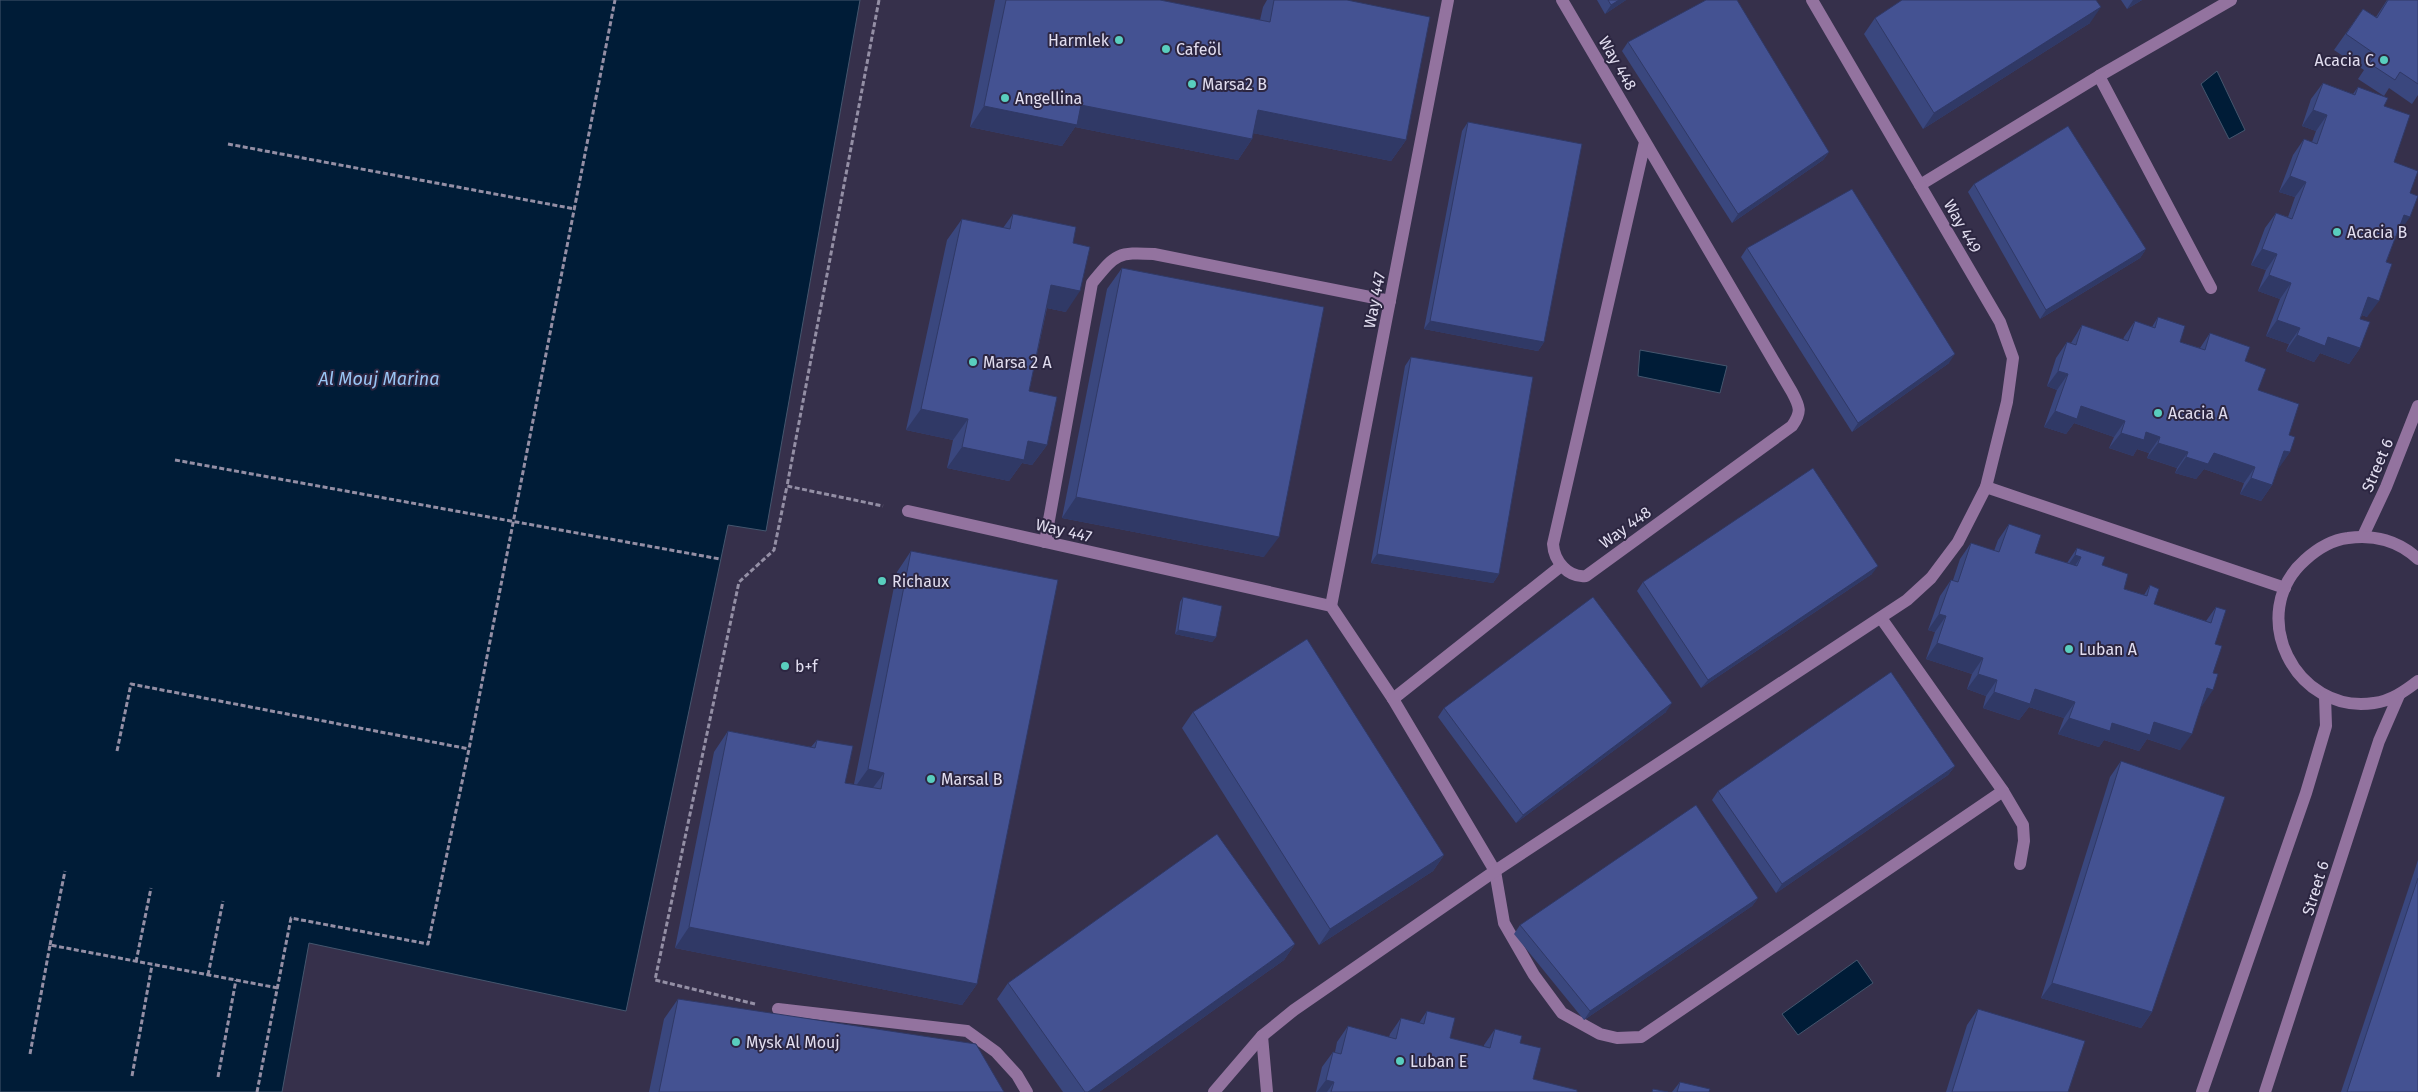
<svg xmlns="http://www.w3.org/2000/svg" width="2418" height="1092" font-family="'Fira Sans',sans-serif">
<style>
.water{fill:#001c37;stroke:#44566e}
.lines{fill:none;stroke-linecap:round;stroke-linejoin:round}
.path{stroke:#948fa5;stroke-width:3;stroke-dasharray:5 2.5;stroke-linecap:butt}
.minor{stroke:#93739f;stroke-width:12}
.wall{fill:#3a477e}
.shaded-wall{fill:#303966}
.building{fill:#445292;stroke:#303966}
.poi-dot{fill:#59cebe;stroke:#2c2641;stroke-width:2}
.labels{text-anchor:middle;stroke-width:4;stroke-linejoin:round;paint-order:stroke}
.poi-label{font-size:16px;fill:#e2def0;stroke:#2c2641;text-anchor:start}
.street-label{font-size:16px;fill:#e2def0;stroke:#2c2641}
.water-label{font-size:18px;font-style:italic;fill:#99c5f4;stroke:#2c2641}
</style>
<rect width="100%" height="100%" fill="#36304b"/>
<g class="water">
<path d="M0,0h860l-94,531 -38,-6 -102,486 -317,-68 -27,149h-282z"/>
<path d="M2217,71l28,59 -16,9 -28,-55z"/>
<path d="M1640,350l87,16 -7,27 -82,-17z"/>
<path d="M1857,960l16,23 -75,52 -16,-21z"/>
</g>
<g class="lines">
<g class="path">
<path d="M879,0l-92,486 96,20"/>
<path d="M228,144l347,65"/>
<path d="M175,460l545,99"/>
<path d="M117,751l14,-67 338,65"/>
<path d="M50,945l15,-74"/>
<path d="M136,962l15,-74"/>
<path d="M208,975l15,-74"/>
<path d="M755,1004l-100,-24 84,-398 35,-32 13,-64"/>
<path d="M30,1054l20,-109 228,43"/>
<path d="M132,1076l20,-111"/>
<path d="M218,1077l18,-97"/>
<path d="M257,1092l34,-174 137,26 41,-195 146,-749"/>
</g>
<g class="minor">
<path d="M1562,0l230,392c8,15 10,20 0,34l-206,150c-18,2 -32,-15 -33,-32l92,-402"/>
<path d="M2099,76l112,212"/>
<path d="M1920,185l179,-109 132,-76"/>
<path d="M1986,487l299,101"/>
<path d="M908,511l423,95 62,93"/>
<path d="M2363,536l23,-49 32,-81"/>
<path d="M1045,542l47,-259c24,-29 24,-31 62,-29l236,47"/>
<path d="M2418,559c-19,-18 -44,-25 -70,-21 -16,2 -30,10 -43,22 -60,53 -10,155 69,143 17,-2 31,-12 44,-22"/>
<path d="M1561,566l-168,133 102,172 9,52 30,52 28,38 38,21 17,4 24,-1 362,-246"/>
<path d="M1331,606l117,-606"/>
<path d="M1881,618l122,173 20,34 1,16 -4,23"/>
<path d="M778,1009l189,22 29,21 21,23 10,17"/>
<path d="M1262,1036l5,56"/>
<path d="M1214,1092l48,-56 32,-26 201,-139 412,-271 24,-22 27,-36 28,-55 21,-85 6,-44 -13,-36 -188,-322"/>
<path d="M2202,1092l104,-299 20,-67 -1,-30"/>
<path d="M2265,1092l114,-351 20,-46"/>
</g>
</g>
<g class="wall">
<path d="M995,0h165l100,20 3,-13 4,-7h80l59,140 -15,21 -138,-28 -1,6 -14,21 -163,-33 -13,19 -92,-19z"/>
<path d="M1597,0h29l-21,14z"/>
<path d="M2121,0h21l-15,9z"/>
<path d="M2387,0h31v95l-6,9 -23,-16 -5,8 -26,-17 6,-9 -30,-20 29,-41 13,8z"/>
<path d="M1875,18l215,5 -167,106 -59,-95z"/>
<path d="M1628,42l201,110 -6,8 -91,63 -110,-172z"/>
<path d="M2323,83l30,11 5,-7 26,19 10,56 16,31 -11,40 -2,-1 -30,85 -5,-2 -2,4v29l-11,16 -29,-11 -6,9 -28,-11 3,-7 -23,-8 14,-37 -22,-8 8,-21 -15,-5 14,-37 11,-15 12,4 7,-20 -16,-5 14,-37 11,-16 8,3 4,-11 -14,-5 9,-27z"/>
<path d="M1468,122l76,220 -6,9 -114,-22 38,-198z"/>
<path d="M1974,184l172,65 -6,9 -100,61 -72,-127z"/>
<path d="M1013,214l60,29 -7,69 -19,-4 -18,83 18,54 -15,20 -10,-2 -13,18 -62,-13 6,-28 -47,-10 41,-190 15,-21 41,9z"/>
<path d="M1747,248l202,115 -97,69 -111,-175z"/>
<path d="M1122,268l142,289 -202,-39 45,-229z"/>
<path d="M2158,317l22,25 20,6 10,-15 35,28 13,29 31,45 1,17 -12,16 -6,17 -11,16 -21,-7 4,-11 -40,-14 -8,10 -21,-6 2,-5 -30,-10 2,-5 -12,-4 -4,7 -24,-8 5,-11 -40,-14 -8,11 -22,-7 13,-37 -10,-4 9,-28 11,-16 4,1 11,-18 41,15 1,-3 11,-16 17,6z"/>
<path d="M1411,357l88,217 -6,9 -122,-20 34,-197z"/>
<path d="M2009,524l26,29 32,10 10,-15 25,17 22,24 20,6 6,-10 4,19 52,17 10,-14 -1,37 -13,62 -1,-1 -21,45 -33,-11 -8,12 -35,-11 -5,7 -41,-13 6,-16 -35,-11 -10,13 -36,-12 3,-12 -19,-7 5,-15 -46,-15 9,-27 -7,-2 12,-34 11,-16h2l7,-21 11,-16 23,8 4,-11z"/>
<path d="M911,551l66,433 -15,21 -287,-57 39,-196 14,-21 83,16 6,-7 28,43 9,1 43,-212z"/>
<path d="M1872,574l-171,114 -64,-97 6,-9z"/>
<path d="M1183,597l33,40 -4,5 -37,-8 5,-32z"/>
<path d="M1444,708l222,4 -150,111 -78,-106z"/>
<path d="M1193,712l251,143 -11,16 -114,74 -137,-217z"/>
<path d="M2121,761l31,251 -11,16 -100,-30 69,-221z"/>
<path d="M1955,766l-7,9 -172,118 -64,-93 6,-9z"/>
<path d="M2418,860v232h-77z"/>
<path d="M1758,898l-6,8 -168,114 -70,-86 6,-9z"/>
<path d="M1295,944l-11,16 -185,132h-36l-66,-93 11,-16z"/>
<path d="M678,999l326,93h-355l15,-73z"/>
<path d="M1978,1009l90,83h-122l21,-67z"/>
<path d="M1427,1011l23,27 34,9v-2l11,-16 25,14 13,36 44,13h-261l6,-25 11,-15h2l2,-10 11,-16 41,11 1,-3 11,-16 18,5z"/>
<path d="M1680,1082l29,10h-37z"/>
</g>
<g class="shaded-wall">
<path d="M1619,0h7l-21,14 6,-9z"/>
<path d="M2133,0h9l-15,9z"/>
<path d="M2101,7l-11,16 -167,106 11,-16z"/>
<path d="M1081,105l171,34 -14,21 -163,-33 -13,19 -92,-19 14,-21z"/>
<path d="M1258,110l148,30 -15,21 -148,-30z"/>
<path d="M2313,110l14,5 -11,16 -14,-5z"/>
<path d="M1829,152l-6,8 -91,63 6,-9z"/>
<path d="M2290,176l16,6 -11,15 -16,-5z"/>
<path d="M2404,215l6,2 -11,16 -6,-2z"/>
<path d="M2146,249l-6,9 -100,61 6,-9z"/>
<path d="M2262,249l15,5 -11,16 -15,-5z"/>
<path d="M2269,275l22,8 -11,16 -22,-8z"/>
<path d="M1051,285l29,6 -14,21 -29,-6z"/>
<path d="M2368,297l11,4 -12,16 -10,-4z"/>
<path d="M2277,320l23,8 -11,16 -23,-8z"/>
<path d="M1430,321l114,21 -6,9 -114,-22z"/>
<path d="M2297,335l31,2 32,11 -11,16 -29,-11 -6,9 -28,-11z"/>
<path d="M1955,354l-6,9 -97,69 6,-9z"/>
<path d="M2058,371l10,3 -11,16 -10,-4z"/>
<path d="M2081,406l44,15 -11,16 -40,-14 -8,11 -22,-7 11,-16z"/>
<path d="M921,409l47,10 -15,21 -47,-10z"/>
<path d="M2146,432l14,5 -11,16 -12,-4 -4,7 -24,-8 12,-15z"/>
<path d="M1028,441l19,4 -15,20 -10,-2 -13,18 -62,-13 15,-21z"/>
<path d="M2158,443l30,9 -11,16 -30,-10z"/>
<path d="M2284,451l6,1 -11,16 -6,-1z"/>
<path d="M2214,453l41,14 -11,16 -40,-14 -8,10 -21,-6 11,-16z"/>
<path d="M2251,478l21,7 -11,16 -21,-7z"/>
<path d="M1076,497l203,40 -15,20 -202,-39z"/>
<path d="M1377,554l122,20 -6,9 -122,-20z"/>
<path d="M2075,555l6,2 -11,16 -6,-2z"/>
<path d="M1878,566l-6,8 -171,114 7,-8z"/>
<path d="M1939,614l7,2 -11,16 -7,-2z"/>
<path d="M1178,630l38,7 -4,5 -37,-8z"/>
<path d="M1937,643l46,15 -11,16 -46,-15z"/>
<path d="M1978,674l19,6 -11,16 -19,-7z"/>
<path d="M2207,688l6,2 -11,16 -6,-2z"/>
<path d="M2035,689l40,13 -11,16 -35,-11 -10,13 -36,-12 11,-16z"/>
<path d="M1672,703l-6,9 -150,111 7,-8z"/>
<path d="M2069,718l43,5 42,-1 38,12 -12,16 -33,-11 -8,12 -35,-11 -5,7 -41,-13z"/>
<path d="M1955,766l-7,9 -172,118 6,-9z"/>
<path d="M868,769l16,4 -15,20 -16,-3z"/>
<path d="M1444,855l-11,16 -114,74 11,-16z"/>
<path d="M1758,898l-6,8 -168,114 6,-9z"/>
<path d="M689,927l288,57 -15,21 -287,-57z"/>
<path d="M1295,944l-11,16 -185,132h-11z"/>
<path d="M2052,983l100,29 -11,16 -100,-30z"/>
<path d="M1326,1080l8,2 -7,10h-10z"/>
</g>
<g class="building">
<path d="M1006,0h154l110,22 4,-22h73l83,17 -24,123 -148,-30 -6,29 -171,-34 -4,20 -93,-19z"/>
<path d="M1608,0h11l-8,5z"/>
<path d="M1706,0h31l92,152 -91,62 -110,-172z"/>
<path d="M1902,0h194l5,7 -167,106 -59,-95z"/>
<path d="M2388,0h30v84l-18,-12 -5,8 -26,-17 6,-9 -29,-20 17,-25 14,9z"/>
<path d="M2323,83l32,12 3,-8 30,11 -4,8 26,9 -16,47 24,9 -8,22 8,3 -8,21 -6,-2 -18,47 6,2 -13,37 -11,-4 -8,22 10,3 -10,26 -32,-11 -3,9 -28,-11 3,-7 -23,-8 14,-37 -22,-8 8,-21 -15,-5 14,-36 16,6 14,-37 -16,-6 14,-37 13,5 10,-29 -14,-5z"/>
<path d="M1468,122l114,22 -38,198 -114,-21z"/>
<path d="M2068,126l78,123 -100,61 -72,-126z"/>
<path d="M1852,189l103,165 -97,69 -111,-175z"/>
<path d="M1013,214l63,13 -3,16 17,4 -10,44 -29,-6 -22,106 28,6 -10,48 -19,-4 -4,19 -62,-13 6,-28 -47,-10 41,-190 48,10z"/>
<path d="M1122,268l202,39 -45,230 -203,-40z"/>
<path d="M2158,317l27,9 -5,16 25,8 5,-17 40,14 -5,14 21,8 -8,21 41,14 -10,31 6,2 -5,15 -6,-1 -12,34 -21,-7 4,-11 -41,-14 -6,11 -22,-7 2,-5 -30,-9 2,-6 -14,-5 -2,8 -23,-7 4,-12 -44,-15 -4,13 -22,-8 13,-37 -10,-3 9,-29 9,3 6,-20 46,16 7,-20 20,7z"/>
<path d="M1411,357l122,20 -34,197 -122,-20z"/>
<path d="M1813,468l65,98 -170,114 -65,-98z"/>
<path d="M2009,524l32,11 -6,18 42,13 4,-9 -6,-2 2,-7 28,9 -3,8 26,9 -4,15 23,7 3,-11 9,4 -5,15 57,19 5,-16 10,3 -11,34 7,2 -9,27 5,1 -5,16 -6,-2 -15,46 -38,-12 -4,13 -38,-12 -2,8 -41,-13 6,-16 -40,-13 -5,15 -36,-12 3,-12 -19,-6 5,-16 -46,-15 9,-27 -7,-2 12,-34 7,2 13,-39 28,9z"/>
<path d="M911,551l147,29 -81,404 -288,-57 39,-196 87,17 2,-8 36,6 -8,37 36,6 3,-16 -16,-4z"/>
<path d="M1183,597l39,9 -6,31 -38,-7z"/>
<path d="M1593,597l79,106 -149,112 -79,-107z"/>
<path d="M1307,639l137,216 -114,74 -137,-217z"/>
<path d="M1891,672l64,94 -173,118 -64,-93z"/>
<path d="M2121,761l104,36 -73,215 -100,-29z"/>
<path d="M1696,805l62,93 -168,113 -70,-86z"/>
<path d="M1217,834l78,110 -207,148h-3l-77,-109z"/>
<path d="M2418,878v214h-71z"/>
<path d="M678,999l298,45 28,48h-345z"/>
<path d="M1978,1009l107,32 -17,51h-116z"/>
<path d="M1427,1011l28,7 -5,20 40,10 5,-19 27,7 -2,7 21,5 -8,31 44,11v2h-246l3,-10 -8,-2 7,-28 8,2 7,-28 48,13 5,-21 23,6z"/>
<path d="M1680,1082l30,7 -1,3h-32z"/>
<path d="M1653,1089l15,3h-16z"/>
</g>
<g class="poi-dot">
<circle cx="1119" cy="40" r="5"/>
<circle cx="1166" cy="49" r="5"/>
<circle cx="2384" cy="60" r="5"/>
<circle cx="1192" cy="84" r="5"/>
<circle cx="1005" cy="98" r="5"/>
<circle cx="2337" cy="232" r="5"/>
<circle cx="973" cy="362" r="5"/>
<circle cx="2158" cy="413" r="5"/>
<circle cx="882" cy="581" r="5"/>
<circle cx="2069" cy="649" r="5"/>
<circle cx="785" cy="666" r="5"/>
<circle cx="931" cy="779" r="5"/>
<circle cx="736" cy="1042" r="5"/>
<circle cx="1400" cy="1061" r="5"/>
</g>
<g class="labels">
<g class="poi-label">
<text x="1109" y="46" text-anchor="end">Harmlek</text>
<text x="1176" y="55">Cafeöl</text>
<text x="2374" y="66" text-anchor="end">Acacia C</text>
<text x="1202" y="90">Marsa2 B</text>
<text x="1015" y="104">Angellina</text>
<text x="2347" y="238">Acacia B</text>
<text x="983" y="368">Marsa 2 A</text>
<text x="2168" y="419">Acacia A</text>
<text x="892" y="587">Richaux</text>
<text x="2079" y="655">Luban A</text>
<text x="795" y="672">b+f</text>
<text x="941" y="785">Marsal B</text>
<text x="746" y="1048">Mysk Al Mouj</text>
<text x="1410" y="1067">Luban E</text>
</g>
<g class="street-label">
<text transform="translate(1618 63) rotate(60)" y="6">Way 448</text>
<text transform="translate(1963 226) rotate(60)" y="6">Way 449</text>
<text transform="translate(1374 300) rotate(-79)" y="6">Way 447</text>
<text transform="translate(2377 465) rotate(-67)" y="6">Street 6</text>
<text transform="translate(1625 527) rotate(-36)" y="6">Way 448</text>
<text transform="translate(1064 530) rotate(13)" y="6">Way 447</text>
<text transform="translate(2315 888) rotate(-73)" y="6">Street 6</text>
</g>
<g class="water-label">
<text x="379" y="385">Al Mouj Marina</text>
</g>
</g>
</svg>
